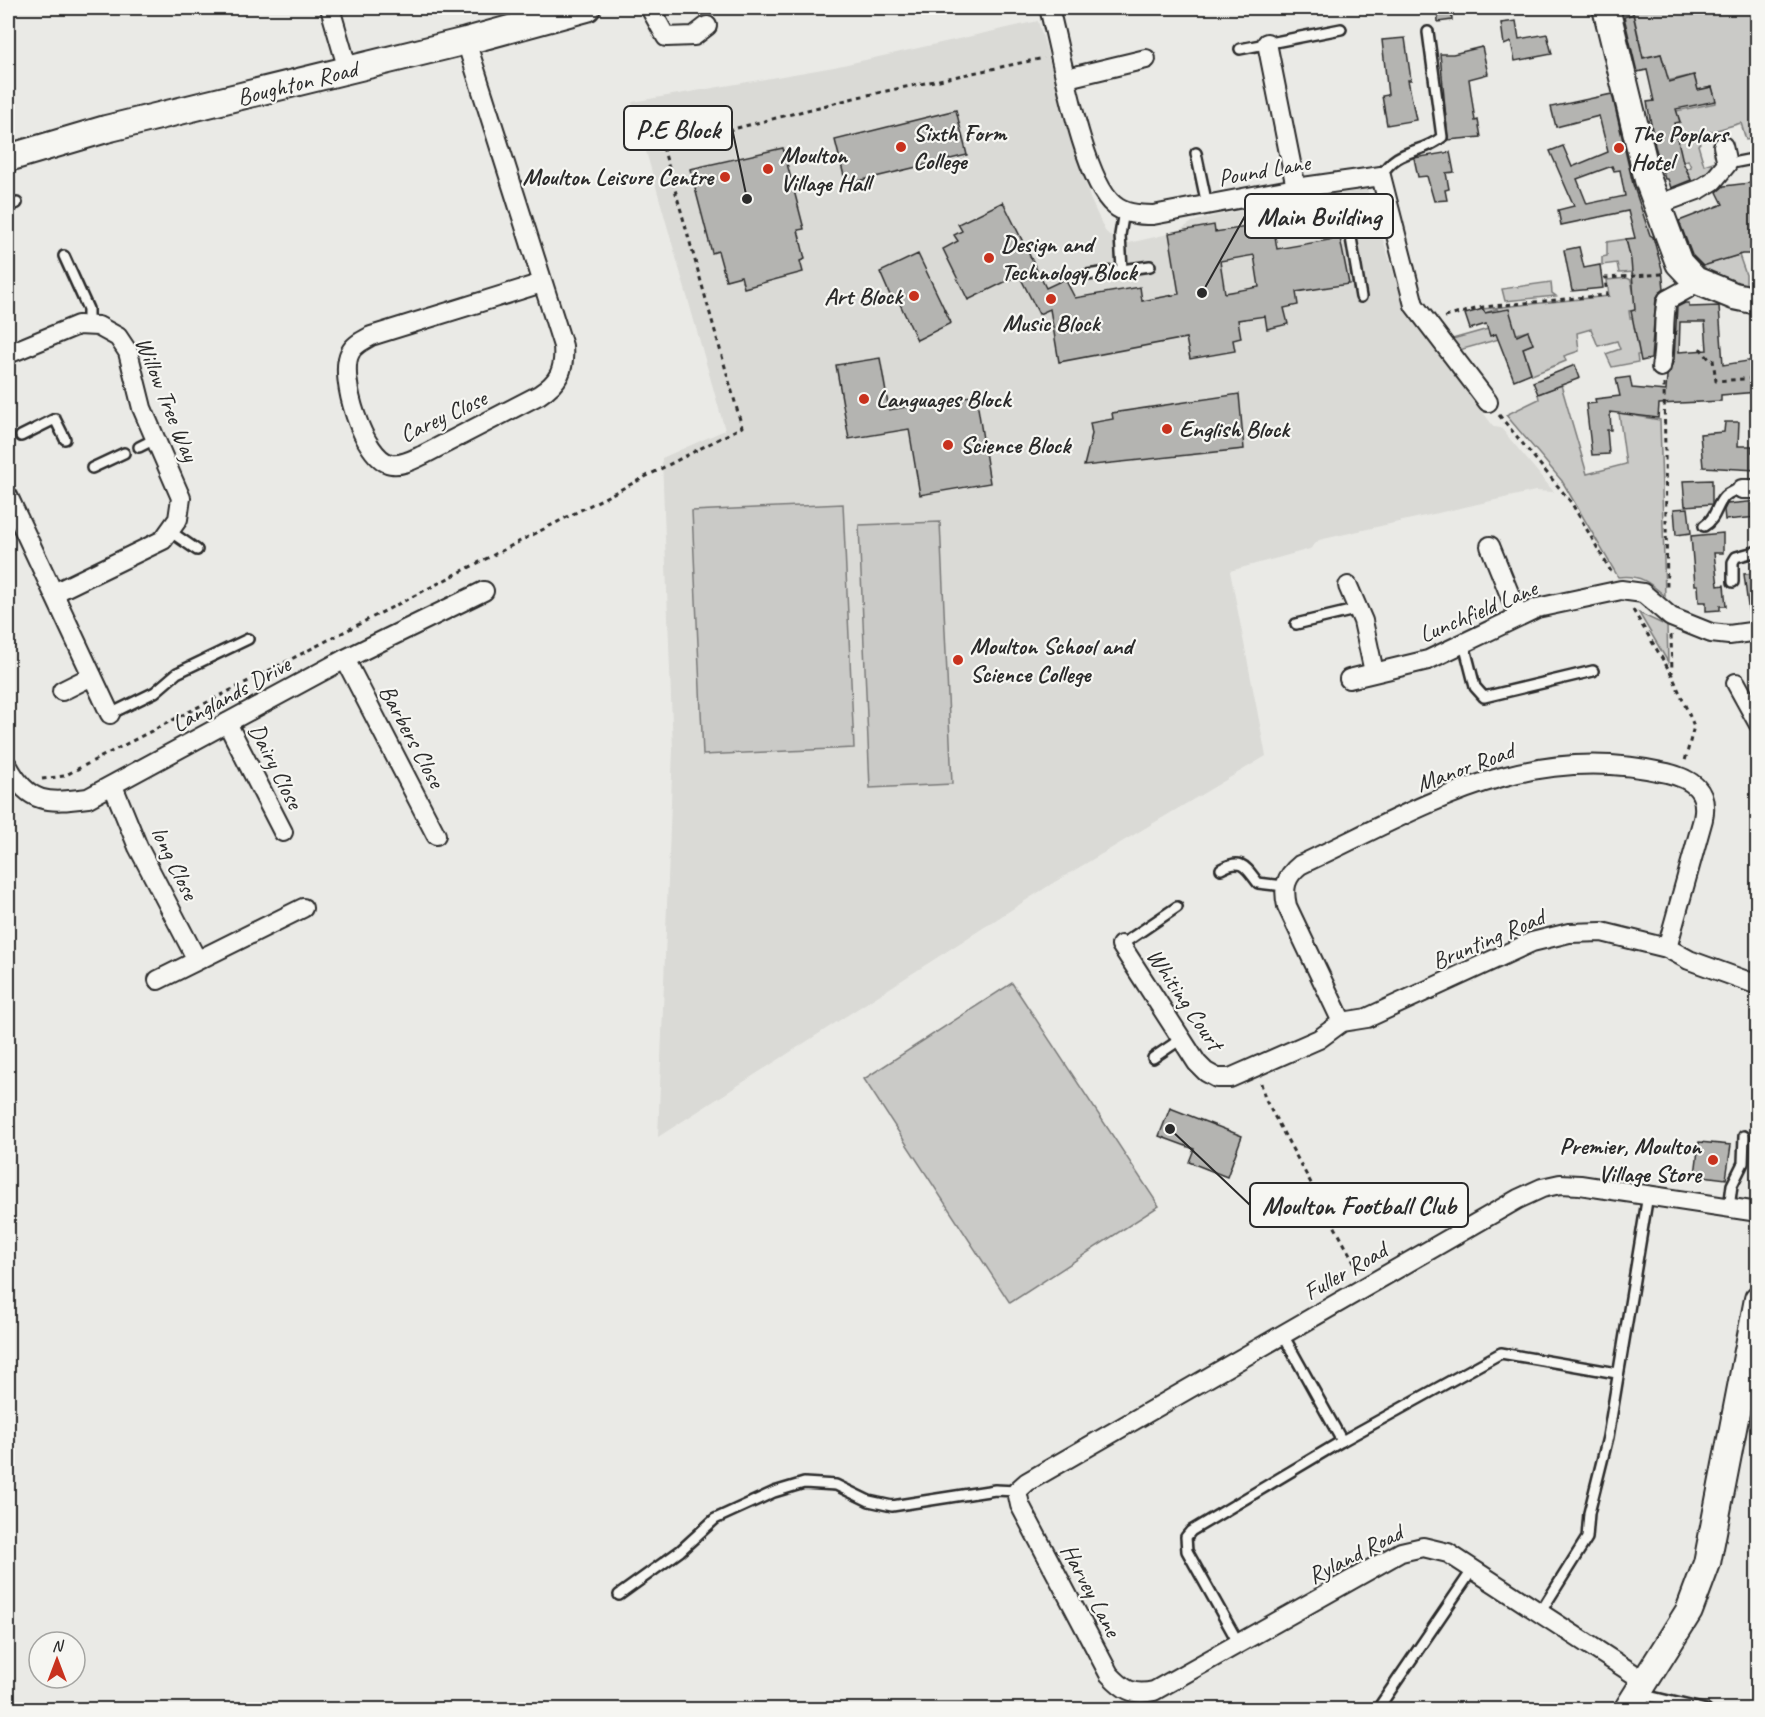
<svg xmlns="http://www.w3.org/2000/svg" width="1765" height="1717" font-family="Caveat,sans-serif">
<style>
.built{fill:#dadad6}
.green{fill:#cacac7;stroke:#7a7a79;stroke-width:1.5}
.building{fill:#b4b4b1;stroke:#2b2b2b;stroke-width:1.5;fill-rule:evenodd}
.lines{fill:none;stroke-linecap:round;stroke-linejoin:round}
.lane-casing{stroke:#2b2b2b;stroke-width:14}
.street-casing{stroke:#2b2b2b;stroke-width:22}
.secondary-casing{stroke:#2b2b2b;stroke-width:30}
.path{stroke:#2b2b2b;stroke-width:3;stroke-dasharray:4.5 4.5;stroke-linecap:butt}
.lane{stroke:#f6f6f2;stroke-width:9}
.street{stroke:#f6f6f2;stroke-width:18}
.secondary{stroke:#f6f6f2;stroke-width:26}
.poi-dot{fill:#c8321e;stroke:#f6f6f2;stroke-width:2}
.labels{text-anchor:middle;stroke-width:4.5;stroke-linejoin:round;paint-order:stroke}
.street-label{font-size:24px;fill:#2b2b2b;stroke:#f6f6f2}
.poi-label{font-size:24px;font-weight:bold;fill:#2b2b2b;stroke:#f6f6f2;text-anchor:start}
.leader{fill:none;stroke:#2b2b2b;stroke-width:2}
.callout-dot{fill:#2b2b2b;stroke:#f6f6f2;stroke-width:2}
.callout{fill:#f6f6f2;stroke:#2b2b2b;stroke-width:2}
.callout-label{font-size:26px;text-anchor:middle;font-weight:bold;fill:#2b2b2b}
</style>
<rect width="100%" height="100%" fill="#eaeae6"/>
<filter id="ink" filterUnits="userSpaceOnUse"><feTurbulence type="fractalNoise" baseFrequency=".0167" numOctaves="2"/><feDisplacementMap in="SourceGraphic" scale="12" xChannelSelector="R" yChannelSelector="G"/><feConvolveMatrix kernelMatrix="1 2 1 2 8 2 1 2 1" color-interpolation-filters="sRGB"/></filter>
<g filter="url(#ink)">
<path class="built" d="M1038,21l52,177 15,33 15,14 57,-13 15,-10 26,-7 149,-26 38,120 89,118 7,1 53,64 -19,-1 -216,49 -9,9 -80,22 36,185 -213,127 -395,254 15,-387 -11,-292 63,-28 -93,-328 202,-35z"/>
<g class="green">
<path d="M1632,8h125v130l-11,2 -5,-17 -42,12 1,8 -2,2 6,20 12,-4 -3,8 -21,13 -4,-10 -4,1 -1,-3 8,-3 -3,-7 -6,2 -12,-19 9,-2 -5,-18 6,-2 -4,-10 40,-8 -4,-16 -32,6 17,-7 -3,-11 -36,8 -3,-14 10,-3 -4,-12 -32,6 -1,-9 13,-4z"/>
<path d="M1626,239l2,9 9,-1 -1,25 -17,1 -2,-10 -15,2v-8l5,-1v-14z"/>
<path d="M1739,255l7,20v12l-35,-13 -8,-8z"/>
<path d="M1627,278l4,2 6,30 -8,1 1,7 16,-1 3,36 -12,2 1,7 -26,5 -6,-13 14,-5 -3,-8 -19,5 -7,-17 -14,4 2,18 -15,5 2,5 -34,14 -9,-27 10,-4 -5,-13 -72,20 -7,-11 39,-11 11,-17 -2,-3 -12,4 -2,-4 126,-13 -2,-16z"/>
<path d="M1551,282l1,11 4,3 -51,5 -3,-12z"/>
<path d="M1561,385l26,89 39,-10 -7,-51 41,7 5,176c-16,-14 -25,-22 -47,-19l-56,-96 -56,-66 33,-16 -1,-5z"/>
<path d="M843,504l11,244 -151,7 -11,-244z"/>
<path d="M940,522l12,262 -82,4 -11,-263z"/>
<path d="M1639,613l28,13 1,36z"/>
<path d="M1012,983l147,223 -149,97 -146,-224z"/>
</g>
<g class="building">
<path d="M1437,8h14l1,12 -14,2z"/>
<path d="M1633,14l10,44 18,-4 8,28 25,-7 4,15 14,-3 4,14 -40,8 4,13 -6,1 9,39 8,18 -20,8 -3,-9h-3l-10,-33 -8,-44 7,-1 -7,-31 -10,2 -13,-55z"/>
<path d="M1516,21l3,18 28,-5 5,20 -37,7 -4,-19 -7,3 -3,-22z"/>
<path d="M1405,38l6,42h-3l8,40 -29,5 -5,-29 6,-1 -6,-55z"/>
<path d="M1482,47l6,27 -19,5 6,42 3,-1 3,17 -33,3 -8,-86h13z"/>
<path d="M1612,94l21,90 17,51 3,2 9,32 2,20 -8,9 -5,61 -10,2 -10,-50 4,-1 -4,-50 -5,-21 9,-1 -7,-27 -67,14 -3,-15 16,-4 -24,-55 13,-5 9,21 36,-15 -9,-36 -43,11 -5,-20zM1612,166l2,5 6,-1 5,26 -38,8 -10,-25z"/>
<path d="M956,110l11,45 -121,29 -11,-44z"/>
<path d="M783,148l21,81 -6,1 7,29 -5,2 3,11 -59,16 -3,-12 -15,4 -8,-29 -6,2 -22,-84z"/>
<path d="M1450,152l4,20 -8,1 3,16 -4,1 2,10 -13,1 -7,-25 -9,1 -4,-19z"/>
<path d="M1758,182l-2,72h-14l-39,12 -11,-11 -13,-34 44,-17 -6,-12 7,-6z"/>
<path d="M1003,202l43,86 19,-9 10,19 65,-11 2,14 37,-7 -10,-61 45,-8 1,7 58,-9 4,26 63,-11 9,46 -53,8 2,13 -14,3 4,16 -21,5 -2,-13 -27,4 3,18 -8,2 2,11 -45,8 -4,-21 -127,24 -9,-53 -11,5 -20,-39 -51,25 -25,-51 15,-8 -4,-6 8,-4 -4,-7zM1254,255l5,32 -34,6 -5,-32z"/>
<path d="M1579,247l5,21 16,-3 3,23 -31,3 -8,-41z"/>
<path d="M918,254l33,69 -34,17 -19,-40 -5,2 -13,-30z"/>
<path d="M1685,303h4v4l30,-1 4,59 31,-5 4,32 -37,3v6l-62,3 -1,14 -48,-6 1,18h-4l2,24 -17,1 -6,-51 10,-1 -1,-4 25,-3 -4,-17 14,-2 2,11 34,3 1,-15 7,-16 3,-53zM1680,322h25l2,28 -28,2z"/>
<path d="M1483,309l2,4 24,-4 8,27 11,-5 5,13 -10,4 8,25 -17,7 -18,-46 -6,2 -4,-12 -16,5 -5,-15z"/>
<path d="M880,358l9,52 87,-15 14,88 -70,12 -11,-66 -60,10 -13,-74z"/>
<path d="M1575,365l5,13 -42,16 -5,-12z"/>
<path d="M1239,394l5,55 -160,17 8,-32 -2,-11 23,-4 -1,-6z"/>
<path d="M1725,422h14l-1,24h14v6h5l-1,18 -53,-3 -3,-33 24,-2z"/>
<path d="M1712,480v24l-27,2 -2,-25z"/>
<path d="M1758,501v16l-33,3 -1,-10 3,-6z"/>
<path d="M1688,508l3,25 -15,2 -2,-26z"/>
<path d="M1723,533v20h-9l4,33 6,-1 2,21h-6v4l-14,1v-9h-7l-1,-17h-3l-4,-49z"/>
<path d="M1758,573v41h-9l-5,-40z"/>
<path d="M1170,1108l72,28 -15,41 -38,-15 5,-13 -35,-13z"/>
<path d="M1699,1142l32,3 -5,34 -31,-4z"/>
</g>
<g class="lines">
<g class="lane-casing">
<g id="lane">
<path d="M1240,49l101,-20"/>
<path d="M1196,153l11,52"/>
<path d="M1727,164l31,-6"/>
<path d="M1381,176c16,-29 40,-21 61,-39l-14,-105"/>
<path d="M1304,187l5,27"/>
<path d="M8,207l9,-4"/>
<path d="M1293,217l53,-9 15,89"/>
<path d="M64,256l24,53v16"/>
<path d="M1122,270l-2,-35 4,-24"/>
<path d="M1087,275l63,-9"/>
<path d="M21,436l34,-17 10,20"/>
<path d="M139,447l16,-8"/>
<path d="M92,468l32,-15"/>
<path d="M1704,526c18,-11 9,-33 38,-37"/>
<path d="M171,532l26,18"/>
<path d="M1733,582v-20l3,-5 22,-6"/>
<path d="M1296,624l63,-15"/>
<path d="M1464,644l11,43 9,10 109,-26"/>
<path d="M110,714l45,-22 22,-19 71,-34"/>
<path d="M1221,869c21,-11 24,-3 37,14l26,3"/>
<path d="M1121,945l56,-38"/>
<path d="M1153,1058l28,-19"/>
<path d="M1729,1208l3,-23 11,-22 1,-27"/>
<path d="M1283,1335l59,106"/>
<path d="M1740,1397l18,2"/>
<path d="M619,1595l61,-44 35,-32 59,-27 30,-9 32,2 33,16 23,5 103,-16 22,1"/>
<path d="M1540,1613l47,-75 2,-25 19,-76 40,-242"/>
<path d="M1239,1644l-52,-93 -1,-14 5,-6 151,-90 159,-88 116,20"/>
<path d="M1640,1694l66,16"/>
<path d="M1377,1710l96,-141"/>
</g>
</g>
<g class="street-casing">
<g id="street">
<path d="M330,8l18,62"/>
<path d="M650,8l16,29 28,-1 13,-10"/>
<path d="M1049,8c12,44 33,171 65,197 10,9 25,10 39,10l143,-27 85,-12 33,129 74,97"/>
<path d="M466,41l97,305c2,24 -4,36 -24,49l-116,60c-9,4 -21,11 -32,9 -28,-5 -53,-88 -41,-111 4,-9 13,-12 21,-17l171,-53"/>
<path d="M1267,43l29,145"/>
<path d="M1067,78l79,-19"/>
<path d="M1657,205l43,-16 13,-8 14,-17 -4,-18"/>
<path d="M8,354l70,-29 20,1 20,11 10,15 14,56 39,90 -3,21 -15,21 -109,53"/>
<path d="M1661,367c5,-23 1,-45 6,-67l20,-11 8,-9"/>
<path d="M1742,489h16"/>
<path d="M8,496l102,218"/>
<path d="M1490,546l28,69"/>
<path d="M1348,586l15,35 11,51"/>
<path d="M345,659l91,176"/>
<path d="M1349,679l79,-19 109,-52 84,-18 22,3 28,24 40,16 18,2 29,-4"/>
<path d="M1736,683l22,40"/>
<path d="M62,691l30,-15"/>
<path d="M227,723l56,109"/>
<path d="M8,766c21,39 40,37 80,32l257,-139 139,-68"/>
<path d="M113,786l25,61 59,113"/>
<path d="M1121,945l76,118 9,9 11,6h13l89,-39 23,-17 25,-4 165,-76 37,-9 33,-1 65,16 22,12 69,25"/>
<path d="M158,980l145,-72"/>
<path d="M1342,1022l-55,-116c-4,-18 -2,-29 13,-41 124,-58 224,-125 367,-92 25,6 42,17 36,46l-36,129"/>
<path d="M1646,1682l-198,-129 -25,-6 -22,5 -247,139c-22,5 -31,-2 -45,-17l-89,-169 -3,-14 10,-9 491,-283 24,-11 18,-4 20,1 178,27"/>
</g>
</g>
<g class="secondary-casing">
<g id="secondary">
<path d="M1606,8l42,172 31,83 16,17 39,16 24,5"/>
<path d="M8,158l98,-29 360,-88 121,-33"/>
<path d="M1627,1710l62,-99 18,-48 51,-264"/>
</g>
</g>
<g class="path">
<path d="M1445,317l38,-10 124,-12 -2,-17 58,-4"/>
<path d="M1700,348l10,12h3l3,21 41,-3"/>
<path d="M1664,384l3,206"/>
<path d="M1499,415l72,87 42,73"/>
<path d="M1633,610l39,65 22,51 -9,35"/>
<path d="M1671,635l1,38"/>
<path d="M42,779l22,-3 678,-349 -79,-280 195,-50 186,-39"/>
<path d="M1261,1083l4,16 94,172"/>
</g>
<use href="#lane" class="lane"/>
<use href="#street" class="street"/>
<use href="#secondary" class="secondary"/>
</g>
</g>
<g class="poi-dot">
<circle cx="901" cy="147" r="6"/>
<circle cx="1619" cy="148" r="6"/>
<circle cx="768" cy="169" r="6"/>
<circle cx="725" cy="177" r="6"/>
<circle cx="989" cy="258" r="6"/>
<circle cx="914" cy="296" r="6"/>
<circle cx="1051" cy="299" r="6"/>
<circle cx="864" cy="399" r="6"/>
<circle cx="1167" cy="429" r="6"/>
<circle cx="948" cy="445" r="6"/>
<circle cx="958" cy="660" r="6"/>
<circle cx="1713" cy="1160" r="6"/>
</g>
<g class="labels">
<g class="street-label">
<text transform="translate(297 83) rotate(-14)" y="8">Boughton Road</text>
<text transform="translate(1264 170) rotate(-10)" y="8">Pound Lane</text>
<text transform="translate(167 399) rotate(68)" y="8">Willow Tree Way</text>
<text transform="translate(443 416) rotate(-25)" y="8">Carey Close</text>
<text transform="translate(1478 611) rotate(-23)" y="8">Lunchfield Lane</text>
<text transform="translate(231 694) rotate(-29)" y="8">Langlands Drive</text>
<text transform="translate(412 736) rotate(62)" y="8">Barbers Close</text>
<text transform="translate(276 766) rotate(63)" y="8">Dairy Close</text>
<text transform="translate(1465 767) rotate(-20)" y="8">Manor Road</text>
<text transform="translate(175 863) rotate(64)" y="8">long Close</text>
<text transform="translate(1488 939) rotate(-23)" y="8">Brunting Road</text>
<text transform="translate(1185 999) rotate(56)" y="8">Whiting Court</text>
<text transform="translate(1345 1271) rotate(-30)" y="8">Fuller Road</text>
<text transform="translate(1355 1554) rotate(-27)" y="8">Ryland Road</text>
<text transform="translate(1091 1590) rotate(62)" y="8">Harvey Lane</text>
</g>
<g class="poi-label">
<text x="913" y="141">Sixth Form<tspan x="913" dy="28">College</tspan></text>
<text x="1631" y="142">The Poplars<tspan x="1631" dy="28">Hotel</tspan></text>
<text x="780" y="163">Moulton<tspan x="780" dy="28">Village Hall</tspan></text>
<text x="713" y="185" text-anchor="end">Moulton Leisure Centre</text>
<text x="1001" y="252">Design and<tspan x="1001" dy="28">Technology Block</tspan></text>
<text x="902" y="304" text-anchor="end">Art Block</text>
<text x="1051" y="331" text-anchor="middle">Music Block</text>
<text x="876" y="407">Languages Block</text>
<text x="1179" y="437">English Block</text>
<text x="960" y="453">Science Block</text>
<text x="970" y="654">Moulton School and<tspan x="970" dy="28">Science College</tspan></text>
<text x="1701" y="1154" text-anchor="end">Premier, Moulton<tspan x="1701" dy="28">Village Store</tspan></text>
</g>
</g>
<path class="leader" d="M747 199L732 128M1202 293L1245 216M1170 1129L1250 1205"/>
<g class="callout-dot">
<circle cx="747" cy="199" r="6"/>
<circle cx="1202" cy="293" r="6"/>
<circle cx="1170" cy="1129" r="6"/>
</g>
<g class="callout">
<rect x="624" y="106" width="108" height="44" rx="6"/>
<rect x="1245" y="194" width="148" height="44" rx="6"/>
<rect x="1250" y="1183" width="218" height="44" rx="6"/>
</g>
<g class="callout-label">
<text x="678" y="138">P.E Block</text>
<text x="1319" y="225">Main Building</text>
<text x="1359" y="1214">Moulton Football Club</text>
</g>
<rect width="1765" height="1717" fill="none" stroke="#f6f6f2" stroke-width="30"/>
<rect x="15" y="15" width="1735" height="1687" fill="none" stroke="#2b2b2b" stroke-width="2" filter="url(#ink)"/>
<g transform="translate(57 1660)"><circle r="28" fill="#f6f6f2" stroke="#a5a5a2" stroke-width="1.5"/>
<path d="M0-4.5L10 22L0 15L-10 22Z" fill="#c8321e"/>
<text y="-9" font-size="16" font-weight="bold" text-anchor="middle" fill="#2b2b2b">N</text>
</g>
</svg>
